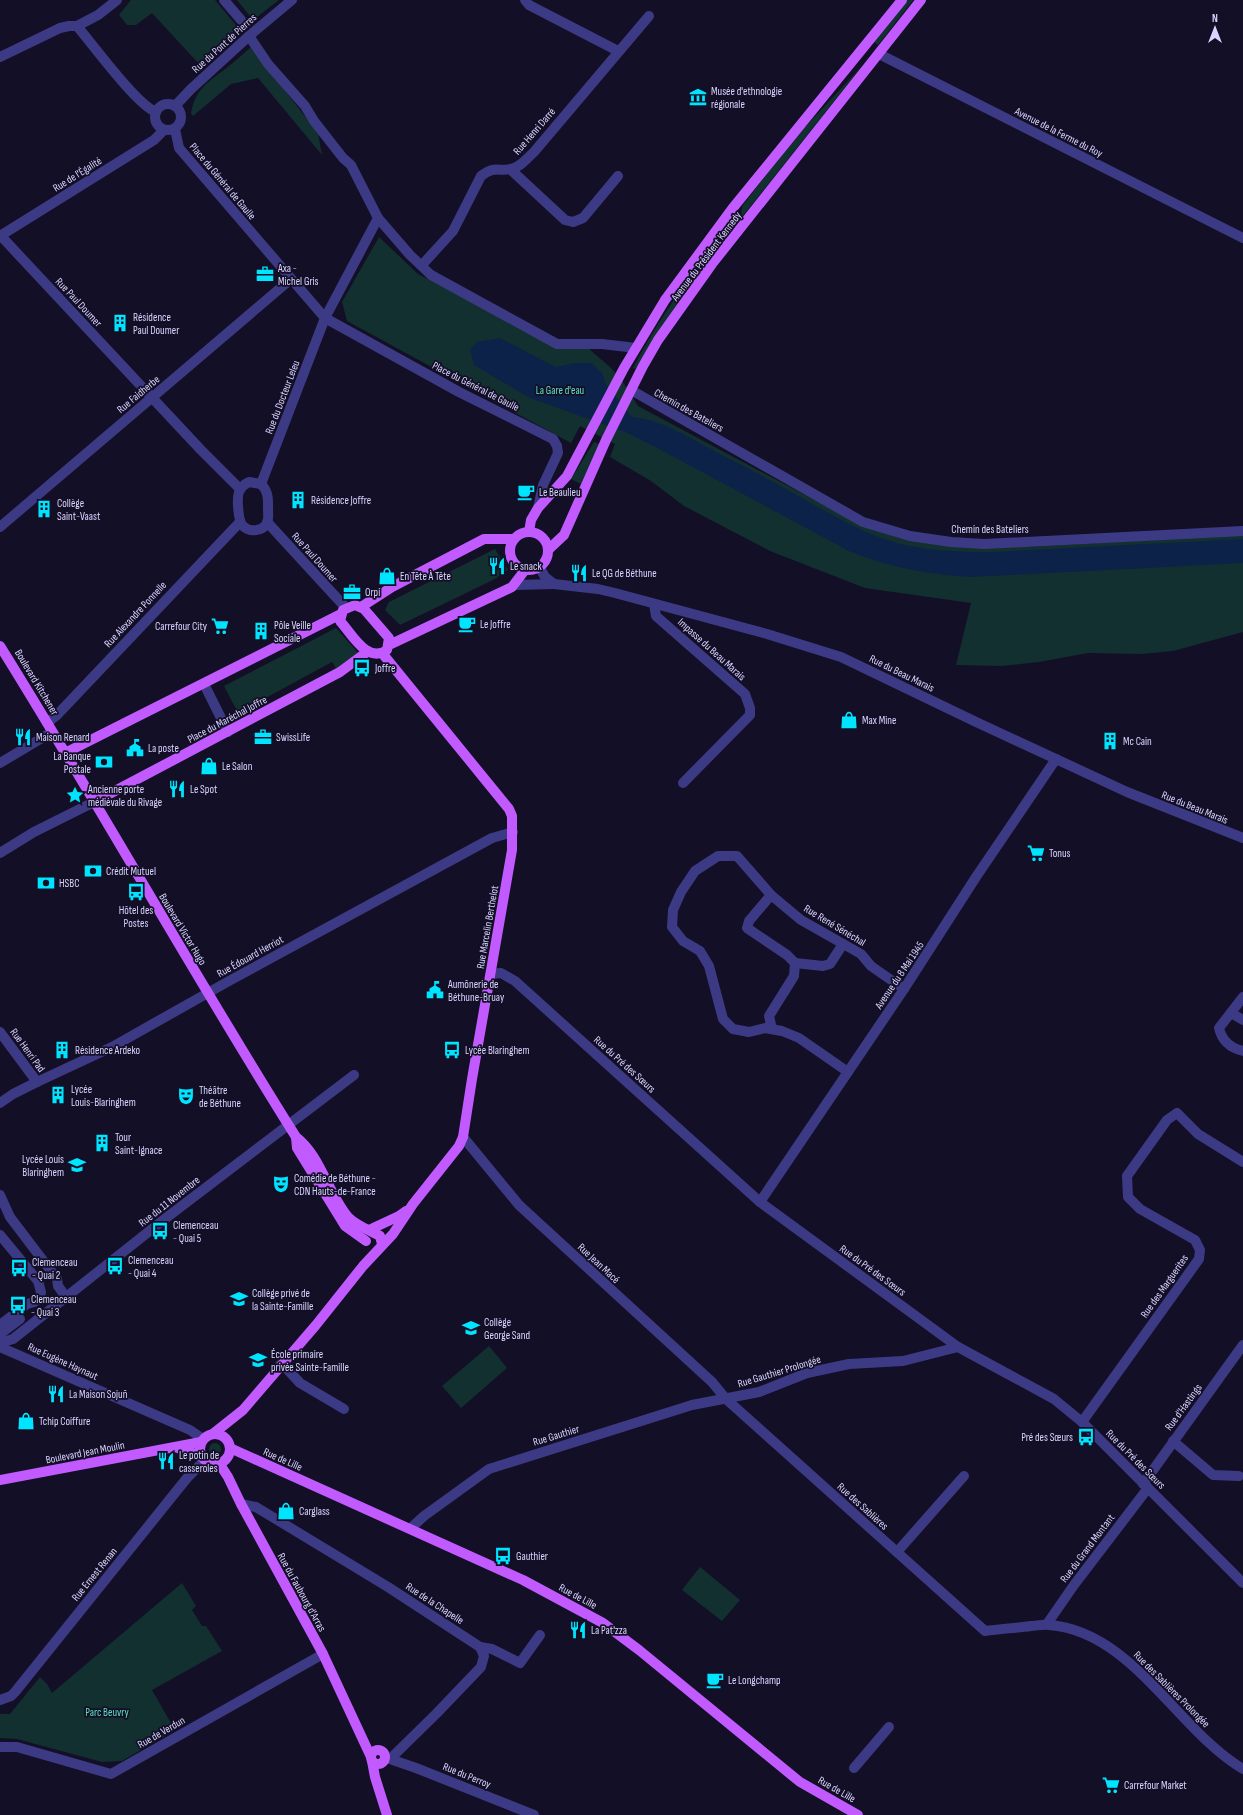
<svg xmlns="http://www.w3.org/2000/svg" width="1243" height="1815" font-family="'Sofia Sans Condensed',sans-serif">
<style>
.green{fill:#12302f}
.water{fill:#0c2248}
.lines{fill:none;stroke-linecap:round;stroke-linejoin:round}
.minor{stroke:#3d3a85;stroke-width:10}
.major{stroke:#c25bff;stroke-width:10}
.labels{text-anchor:middle;stroke-width:3.5;stroke-linejoin:round;paint-order:stroke}
.street-label{font-size:11px;fill:#d9d4ff;stroke:#130f26}
.poi-label{font-size:11px;fill:#d9d4ff;stroke:#130f26;text-anchor:start}
.park-label{font-size:11px;fill:#5fe0c0;stroke:#130f26}
</style>
<rect width="100%" height="100%" fill="#130f26"/>
<g class="green">
<path d="M131,0h84l25,30 -40,35 -48,-52 -16,12h-9l-8,-10z"/>
<path d="M237,0h42l-26,20z"/>
<path d="M905,0h8l-35,45 -4,-3 2,-5z"/>
<path d="M251,47l67,86 4,22 -64,-77 -27,6 -38,32 -2,-3c5,-26 18,-31 38,-47 8,-6 15,-13 22,-19z"/>
<path d="M862,66l-120,151 -1,-5 2,-7 51,-66z"/>
<path d="M733,228c-35,46 -68,91 -98,141l-2,-1c26,-50 58,-94 91,-138z"/>
<path d="M379,237l39,37 142,74h28l22,19 11,12 17,27 212,113 118,28h60l215,-12v97l-70,19 -32,3 -53,-1 -49,9 -37,4 -46,-1 15,-62 -106,-15 -95,-37 -86,-45 -33,-25 -41,-24 5,-13 -35,-18 -9,17 -224,-122 -5,-19z"/>
<path d="M594,442l5,2 -18,40 -10,-5z"/>
<path d="M495,549l13,21 -13,9 -95,46 -15,-15 4,-8z"/>
<path d="M336,628l23,26 -22,16 -5,-8 -94,51 -14,-27z"/>
<path d="M489,1346l18,22 -46,40 -19,-22z"/>
<circle cx="215" cy="1449" r="6"/>
<path d="M700,1567l40,33 -18,21 -40,-31z"/>
<path d="M182,1583l14,23 -4,4 10,16h4l16,25 -70,39 23,40 -53,31 -20,1 -85,-23 -17,-1v-24h10l30,-37 7,7 5,9z"/>
</g>
<path class="water" d="M500,338l56,29 18,-4h18l6,7 4,2 4,12 26,33c31,3 61,23 88,37 30,15 59,31 89,48 25,14 51,29 78,38 33,11 71,12 106,12l250,-13v24l-272,14c-42,-2 -83,-10 -122,-26l-188,-101 -36,-18 -95,-34 -56,-33 -4,-15 7,-8z"/>
<g class="lines">
<g class="minor">
<path d="M224,0l17,20"/>
<path d="M525,0l4,5 89,46"/>
<path d="M77,26c16,19 60,79 79,86"/>
<path d="M77,26l21,-11 19,-15"/>
<path d="M249,36l19,28 37,42 9,15 29,37 8,7 27,53 32,37 21,20 126,69h45l34,4"/>
<path d="M879,54l364,184"/>
<path d="M0,57l60,-29 9,-2h8"/>
<circle cx="168" cy="117" r="13"/>
<path d="M175,106l16,-17 58,-53 43,-36"/>
<path d="M175,129l4,19 146,170 134,74 94,47 4,7 1,7 -15,32 -5,23"/>
<path d="M510,169l55,51 8,2 10,-4 35,-42"/>
<path d="M0,235l201,215 39,39"/>
<path d="M0,236l154,-96 10,-10"/>
<path d="M422,265l31,-34 28,-55c14,-11 17,-4 30,-7 10,-2 16,-11 23,-17l115,-136"/>
<path d="M631,390l232,132 47,14 41,6 33,2 259,-13"/>
<path d="M249,482l12,2c8,8 7,16 7,26 0,4 1,9 -1,13 -4,8 -17,10 -24,3 -5,-5 -7,-30 -3,-36 2,-4 5,-6 9,-8z"/>
<path d="M261,484l64,-166 53,-100"/>
<path d="M267,522l79,86"/>
<path d="M0,527l291,-248"/>
<path d="M540,568l5,9 9,7 44,5 17,4 152,41 74,23 133,64 153,71 116,46"/>
<path d="M515,585l39,-1"/>
<path d="M654,604l2,12 89,78 5,14v7l-67,68"/>
<path d="M204,684l24,48"/>
<path d="M47,723l10,-8 183,-193"/>
<path d="M0,763l52,-31"/>
<path d="M0,853l34,-21 60,-30"/>
<path d="M771,895l-22,26 -2,7 40,27 8,8 -1,13 -25,40 3,13"/>
<path d="M795,963l28,3 7,-2 13,-20"/>
<path d="M491,974l10,-1 14,8 245,221 198,145 96,52 28,23 161,161"/>
<path d="M1243,997l-24,31c3,13 11,20 24,23"/>
<path d="M1231,1013l12,7"/>
<path d="M0,1032l37,50"/>
<path d="M848,1072l-49,-34 -17,-7 -17,-3 -16,4 -16,-3 -10,-10 -14,-53 -9,-15 -17,-10 -11,-14 1,-17 8,-18 14,-21 23,-15h19l34,39 30,25 60,34 10,12 33,23"/>
<path d="M0,1103l13,-9 24,-12 75,-35 117,-66 263,-143 21,-6"/>
<path d="M463,1137l56,68 193,177 14,17 259,232c15,-2 30,-3 46,-5 5,0 12,-2 18,-1 83,6 128,105 194,144"/>
<path d="M0,1195l10,22 47,62 1,7 8,11"/>
<path d="M760,1202l144,-213 72,-112 80,-118"/>
<path d="M0,1235l38,46 3,11 -1,6 -6,4 -7,2 -27,21"/>
<path d="M0,1334l20,-15"/>
<path d="M0,1343l13,-4 153,-121 188,-143"/>
<path d="M0,1347l190,83 13,9"/>
<path d="M280,1365l7,4 13,14 44,26"/>
<path d="M1082,1422l117,-163 1,-9 -5,-10 -55,-31 -12,-12 -1,-21 40,-56 10,-7 21,21 45,28"/>
<path d="M1173,1441l40,34 26,1"/>
<path d="M1143,1484l100,-139"/>
<path d="M241,1504l15,3 132,80 92,60 4,9 -3,11 -45,47 -46,45 -5,-2"/>
<path d="M411,1528l13,-12 65,-47 203,-64 67,-13 48,-19 42,-9 54,-3 55,-14"/>
<path d="M897,1552l67,-76"/>
<path d="M1047,1624l27,-39 74,-97"/>
<path d="M480,1647l12,2 28,14 20,-28"/>
<path d="M0,1700l11,-4 4,-4 172,-214 18,-18"/>
<path d="M0,1747h17l94,27 212,-120"/>
<path d="M390,1759l26,9 118,47"/>
<path d="M854,1768l35,-41"/>
</g>
<g class="major">
<circle cx="529" cy="551" r="19"/>
<path d="M529,532l2,-12 7,-12 29,-32 57,-108 41,-68 67,-91 170,-209"/>
<path d="M549,549l15,-14 42,-95 37,-74 15,-26 54,-76 209,-264"/>
<path d="M355,605l9,4 25,29 -2,12c-20,14 -35,-16 -47,-29l3,-11z"/>
<path d="M361,607l31,-20 92,-48h30"/>
<path d="M389,645l123,-58 13,-17"/>
<path d="M0,646c101,162 194,329 296,491 24,18 32,56 52,80 9,9 21,13 32,19l2,8"/>
<path d="M65,753l276,-139"/>
<path d="M94,802l246,-130 27,-20"/>
<path d="M296,1137l1,11 48,78 21,15"/>
<path d="M369,1230l30,-14 7,-5"/>
<path d="M214,1433l29,-23 73,-85 47,-59 30,-32 20,-30 46,-58 4,-9 9,-58 40,-229v-34l-3,-7 -127,-156"/>
<circle cx="215" cy="1449" r="15"/>
<path d="M175,1447l26,9"/>
<path d="M230,1448l293,132 80,43 36,27 161,132 58,33"/>
<path d="M219,1463l9,14 13,27 82,150 48,103"/>
<path d="M0,1480l201,-38"/>
<circle cx="378" cy="1757" r="7"/>
<path d="M372,1761l3,16 12,38"/>
</g>
</g>
<defs>
<g id="museum-bare" transform="scale(1.38)"><path d="M0-6L6-3V-2H-6V-3ZM-5-1h2V3h-2ZM-1-1h2V3h-2ZM3-1h2V3H3ZM-6 4H6V6H-6Z" fill="#00e5ff" stroke="#130f26" stroke-width="2.5" paint-order="stroke"/></g>
<g id="office-bare" transform="scale(1.38)"><path d="M-6-3h4V-5.5h4V-3h4V5H-6ZM-1-4.5V-3h2v-1.5ZM-6 0V1H6V0Z" fill="#00e5ff" stroke="#130f26" stroke-width="2.5" paint-order="stroke"/></g>
<g id="building-bare" transform="scale(1.38)"><path d="M-4-6H4V6H1V3H-1V6H-4ZM-2.5-4.3h1.7v1.8h-1.7ZM.8-4.3h1.7v1.8H.8ZM-2.5-1h1.7V.8h-1.7ZM.8-1h1.7V.8H.8Z" fill="#00e5ff" stroke="#130f26" stroke-width="2.5" paint-order="stroke"/></g>
<g id="cafe-bare" transform="scale(1.38)"><path d="M-5.5-4.5H6V0H3Q3 3.5 0 3.5H-2.5Q-5.5 3.5-5.5 0ZM3-3.2v2h1.7v-2ZM-6 4.5H4V6H-6Z" fill="#00e5ff" stroke="#130f26" stroke-width="2.5" paint-order="stroke"/></g>
<g id="restaurant-bare" transform="scale(1.38)"><path d="M-5-6h1v4h1v-4h1v4h1v-4h1v5L-1.5 .5V6h-2V.5L-5-1ZM5-6V6H3V1.5H1.5Q1.5-4 5-6Z" fill="#00e5ff" stroke="#130f26" stroke-width="2.5" paint-order="stroke"/></g>
<g id="shop-bare" transform="scale(1.38)"><path d="M-5-2.5h2.3a2.7 3.5 0 0 1 5.4 0H5L5.5 6h-11ZM-1.5-2.5h3a1.5 2.3 0 0 0-3 0Z" fill="#00e5ff" stroke="#130f26" stroke-width="2.5" paint-order="stroke"/></g>
<g id="supermarket-bare" transform="scale(1.38)"><path d="M-6-5.5h2.5l.6 2H6L4.5 2H-2.5L-4.4-4H-6ZM-1.5 3.2a1.3 1.3 0 1 0 .1 0ZM3 3.2a1.3 1.3 0 1 0 .1 0Z" fill="#00e5ff" stroke="#130f26" stroke-width="2.5" paint-order="stroke"/></g>
<g id="bus-bare" transform="scale(1.38)"><path d="M-5-6H5V4H4V6H2V4H-2V6H-4V4H-5ZM-3.5-4V0h7V-4ZM-3.5 1.2v1.5H-2V1.2ZM2 1.2v1.5H3.5V1.2Z" fill="#00e5ff" stroke="#130f26" stroke-width="2.5" paint-order="stroke"/></g>
<g id="civic-bare" transform="scale(1.38)"><path d="M-.6-6.5H3V-4.5H.6V-3L4-1V1h2V6H-6V1h2V-1L-.6-3ZM-1.2 2.5V6h2.4V2.5Z" fill="#00e5ff" stroke="#130f26" stroke-width="2.5" paint-order="stroke"/></g>
<g id="bank-bare" transform="scale(1.38)"><path d="M-6-4H6V4H-6ZM0-2.3a2.3 2.3 0 1 0 0 4.6a2.3 2.3 0 1 0 0-4.6Z" fill="#00e5ff" stroke="#130f26" stroke-width="2.5" paint-order="stroke"/></g>
<g id="sight-bare" transform="scale(1.38)"><path d="M0-6L1.8-2.2L6-1.7L2.9 1.2L3.7 5.4L0 3.3L-3.7 5.4L-2.9 1.2L-6-1.7L-1.8-2.2Z" fill="#00e5ff" stroke="#130f26" stroke-width="2.5" paint-order="stroke"/></g>
<g id="theatre-bare" transform="scale(1.38)"><path d="M-5-5.5Q0-4 5-5.5V0Q5 5 0 6Q-5 5-5 0ZM-3.3-2.5H-1v1.5H-3.3ZM1-2.5H3.3v1.5H1ZM-2.8 1Q0 5.5 2.8 1Z" fill="#00e5ff" stroke="#130f26" stroke-width="2.5" paint-order="stroke"/></g>
<g id="school-bare" transform="scale(1.38)"><path d="M0-5L7-2L0 1L-7-2ZM-4 1L0 2.5L4 1V4Q0 6-4 4Z" fill="#00e5ff" stroke="#130f26" stroke-width="2.5" paint-order="stroke"/></g>
</defs>
<g fill-rule="evenodd">
<use href="#museum-bare" x="698" y="97"/>
<use href="#office-bare" x="265" y="274"/>
<use href="#building-bare" x="120" y="323"/>
<use href="#cafe-bare" x="526" y="492"/>
<use href="#building-bare" x="298" y="500"/>
<use href="#building-bare" x="44" y="509"/>
<use href="#restaurant-bare" x="497" y="566"/>
<use href="#restaurant-bare" x="579" y="573"/>
<use href="#shop-bare" x="387" y="576"/>
<use href="#office-bare" x="352" y="592"/>
<use href="#cafe-bare" x="467" y="624"/>
<use href="#supermarket-bare" x="220" y="626"/>
<use href="#building-bare" x="261" y="631"/>
<use href="#bus-bare" x="362" y="668"/>
<use href="#shop-bare" x="849" y="720"/>
<use href="#restaurant-bare" x="23" y="737"/>
<use href="#office-bare" x="263" y="737"/>
<use href="#building-bare" x="1110" y="741"/>
<use href="#civic-bare" x="135" y="748"/>
<use href="#bank-bare" x="104" y="762"/>
<use href="#shop-bare" x="209" y="766"/>
<use href="#restaurant-bare" x="177" y="789"/>
<use href="#sight-bare" x="75" y="795"/>
<use href="#supermarket-bare" x="1036" y="853"/>
<use href="#bank-bare" x="93" y="871"/>
<use href="#bank-bare" x="46" y="883"/>
<use href="#bus-bare" x="136" y="892"/>
<use href="#civic-bare" x="435" y="990"/>
<use href="#building-bare" x="62" y="1050"/>
<use href="#bus-bare" x="452" y="1050"/>
<use href="#building-bare" x="58" y="1095"/>
<use href="#theatre-bare" x="186" y="1096"/>
<use href="#building-bare" x="102" y="1143"/>
<use href="#school-bare" x="77" y="1165"/>
<use href="#theatre-bare" x="281" y="1184"/>
<use href="#bus-bare" x="160" y="1231"/>
<use href="#bus-bare" x="115" y="1266"/>
<use href="#bus-bare" x="19" y="1268"/>
<use href="#school-bare" x="239" y="1299"/>
<use href="#bus-bare" x="18" y="1305"/>
<use href="#school-bare" x="471" y="1328"/>
<use href="#school-bare" x="258" y="1360"/>
<use href="#restaurant-bare" x="56" y="1394"/>
<use href="#shop-bare" x="26" y="1421"/>
<use href="#bus-bare" x="1086" y="1437"/>
<use href="#restaurant-bare" x="166" y="1461"/>
<use href="#shop-bare" x="286" y="1511"/>
<use href="#bus-bare" x="503" y="1556"/>
<use href="#restaurant-bare" x="578" y="1630"/>
<use href="#cafe-bare" x="715" y="1680"/>
<use href="#supermarket-bare" x="1111" y="1785"/>
</g>
<g class="labels">
<g class="street-label">
<text transform="translate(224 43) rotate(-42)" y="4">Rue du Pont de Pierres</text>
<text transform="translate(534 131) rotate(-49)" y="4">Rue Henri Darré</text>
<text transform="translate(1059 132) rotate(27)" y="4">Avenue de la Ferme du Roy</text>
<text transform="translate(77 174) rotate(-32)" y="4">Rue de l'Égalité</text>
<text transform="translate(223 181) rotate(50)" y="4">Place du Général de Gaulle</text>
<text transform="translate(706 256) rotate(-53)" y="4">Avenue du Président Kennedy</text>
<text transform="translate(79 302) rotate(47)" y="4">Rue Paul Doumer</text>
<text transform="translate(476 386) rotate(27)" y="4">Place du Général de Gaulle</text>
<text transform="translate(138 394) rotate(-40)" y="4">Rue Faidherbe</text>
<text transform="translate(282 397) rotate(-69)" y="4">Rue du Docteur Leleu</text>
<text transform="translate(689 410) rotate(29)" y="4">Chemin des Bateliers</text>
<text x="990" y="533">Chemin des Bateliers</text>
<text transform="translate(315 557) rotate(48)" y="4">Rue Paul Doumer</text>
<text transform="translate(135 614) rotate(-47)" y="4">Rue Alexandre Ponnelle</text>
<text transform="translate(712 649) rotate(42)" y="4">Impasse du Beau Marais</text>
<text transform="translate(902 673) rotate(26)" y="4">Rue du Beau Marais</text>
<text transform="translate(37 682) rotate(59)" y="4">Boulevard Kitchener</text>
<text transform="translate(227 719) rotate(-28)" y="4">Place du Maréchal Joffre</text>
<text transform="translate(1195 807) rotate(22)" y="4">Rue du Beau Marais</text>
<text transform="translate(835 925) rotate(31)" y="4">Rue René Sénéchal</text>
<text transform="translate(487 927) rotate(-80)" y="4">Rue Marcelin Berthelot</text>
<text transform="translate(183 929) rotate(59)" y="4">Boulevard Victor Hugo</text>
<text transform="translate(250 956) rotate(-29)" y="4">Rue Édouard Herriot</text>
<text transform="translate(899 975) rotate(-56)" y="4">Avenue du 8 Mai 1945</text>
<text transform="translate(28 1050) rotate(54)" y="4">Rue Henri Pad</text>
<text transform="translate(625 1064) rotate(42)" y="4">Rue du Pré des Sœurs</text>
<text transform="translate(169 1201) rotate(-38)" y="4">Rue du 11 Novembre</text>
<text transform="translate(599 1263) rotate(43)" y="4">Rue Jean Macé</text>
<text transform="translate(873 1270) rotate(36)" y="4">Rue du Pré des Sœurs</text>
<text transform="translate(1164 1286) rotate(-55)" y="4">Rue des Marguerites</text>
<text transform="translate(63 1361) rotate(24)" y="4">Rue Eugène Haynaut</text>
<text transform="translate(779 1371) rotate(-17)" y="4">Rue Gauthier Prolongée</text>
<text transform="translate(1183 1407) rotate(-54)" y="4">Rue d'Hastings</text>
<text transform="translate(556 1435) rotate(-17)" y="4">Rue Gauthier</text>
<text transform="translate(85 1452) rotate(-11)" y="4">Boulevard Jean Moulin</text>
<text transform="translate(283 1459) rotate(24)" y="4">Rue de Lille</text>
<text transform="translate(1136 1459) rotate(45)" y="4">Rue du Pré des Sœurs</text>
<text transform="translate(863 1506) rotate(42)" y="4">Rue des Sablières</text>
<text transform="translate(1087 1548) rotate(-53)" y="4">Rue du Grand Montant</text>
<text transform="translate(94 1574) rotate(-51)" y="4">Rue Ernest Renan</text>
<text transform="translate(302 1592) rotate(61)" y="4">Rue du Faubourg d'Arras</text>
<text transform="translate(578 1596) rotate(28)" y="4">Rue de Lille</text>
<text transform="translate(435 1603) rotate(33)" y="4">Rue de la Chapelle</text>
<text transform="translate(1172 1689) rotate(45)" y="4">Rue des Sablières Prolongée</text>
<text transform="translate(161 1732) rotate(-30)" y="4">Rue de Verdun</text>
<text transform="translate(467 1775) rotate(22)" y="4">Rue du Perroy</text>
<text transform="translate(837 1789) rotate(30)" y="4">Rue de Lille</text>
</g>
<g class="poi-label">
<text x="711" y="95">Musée d'ethnologie<tspan x="711" dy="13">régionale</tspan></text>
<text x="278" y="272">Axa -<tspan x="278" dy="13">Michel Gris</tspan></text>
<text x="133" y="321">Résidence<tspan x="133" dy="13">Paul Doumer</tspan></text>
<text x="539" y="496">Le Beaulieu</text>
<text x="311" y="504">Résidence Joffre</text>
<text x="57" y="507">Collège<tspan x="57" dy="13">Saint-Vaast</tspan></text>
<text x="510" y="570">Le snack</text>
<text x="592" y="577">Le QG de Béthune</text>
<text x="400" y="580">En Tête À Tête</text>
<text x="365" y="596">Orpi</text>
<text x="480" y="628">Le Joffre</text>
<text x="274" y="629">Pôle Veille<tspan x="274" dy="13">Sociale</tspan></text>
<text x="207" y="630" text-anchor="end">Carrefour City</text>
<text x="375" y="672">Joffre</text>
<text x="862" y="724">Max Mine</text>
<text x="36" y="741">Maison Renard</text>
<text x="276" y="741">SwissLife</text>
<text x="1123" y="745">Mc Cain</text>
<text x="148" y="752">La poste</text>
<text x="91" y="760" text-anchor="end">La Banque<tspan x="91" dy="13">Postale</tspan></text>
<text x="222" y="770">Le Salon</text>
<text x="88" y="793">Ancienne porte<tspan x="88" dy="13">médiévale du Rivage</tspan></text>
<text x="190" y="793">Le Spot</text>
<text x="1049" y="857">Tonus</text>
<text x="106" y="875">Crédit Mutuel</text>
<text x="59" y="887">HSBC</text>
<text x="136" y="914" text-anchor="middle">Hôtel des<tspan x="136" dy="13">Postes</tspan></text>
<text x="448" y="988">Aumônerie de<tspan x="448" dy="13">Béthune-Bruay</tspan></text>
<text x="75" y="1054">Résidence Ardeko</text>
<text x="465" y="1054">Lycée Blaringhem</text>
<text x="71" y="1093">Lycée<tspan x="71" dy="13">Louis-Blaringhem</tspan></text>
<text x="199" y="1094">Théâtre<tspan x="199" dy="13">de Béthune</tspan></text>
<text x="115" y="1141">Tour<tspan x="115" dy="13">Saint-Ignace</tspan></text>
<text x="64" y="1163" text-anchor="end">Lycée Louis<tspan x="64" dy="13">Blaringhem</tspan></text>
<text x="294" y="1182">Comédie de Béthune -<tspan x="294" dy="13">CDN Hauts-de-France</tspan></text>
<text x="173" y="1229">Clemenceau<tspan x="173" dy="13">- Quai 5</tspan></text>
<text x="128" y="1264">Clemenceau<tspan x="128" dy="13">- Quai 4</tspan></text>
<text x="32" y="1266">Clemenceau<tspan x="32" dy="13">- Quai 2</tspan></text>
<text x="252" y="1297">Collège privé de<tspan x="252" dy="13">la Sainte-Famille</tspan></text>
<text x="31" y="1303">Clemenceau<tspan x="31" dy="13">- Quai 3</tspan></text>
<text x="484" y="1326">Collège<tspan x="484" dy="13">George Sand</tspan></text>
<text x="271" y="1358">École primaire<tspan x="271" dy="13">privée Sainte-Famille</tspan></text>
<text x="69" y="1398">La Maison Sojuñ</text>
<text x="39" y="1425">Tchip Coiffure</text>
<text x="1073" y="1441" text-anchor="end">Pré des Sœurs</text>
<text x="179" y="1459">Le potin de<tspan x="179" dy="13">casseroles</tspan></text>
<text x="299" y="1515">Carglass</text>
<text x="516" y="1560">Gauthier</text>
<text x="591" y="1634">La Pat'zza</text>
<text x="728" y="1684">Le Longchamp</text>
<text x="1124" y="1789">Carrefour Market</text>
</g>
<g class="park-label">
<text x="560" y="394">La Gare d'eau</text>
<text x="107" y="1716">Parc Beuvry</text>
</g>
</g>
<g transform="translate(1215 28)" stroke="#130f26" stroke-width="3" paint-order="stroke">
<path d="M0-3L7 15L0 10L-7 15Z" fill="#d9d4ff"/>
<text y="-6" font-size="11" font-weight="bold" text-anchor="middle" fill="#d9d4ff">N</text>
</g>
</svg>
